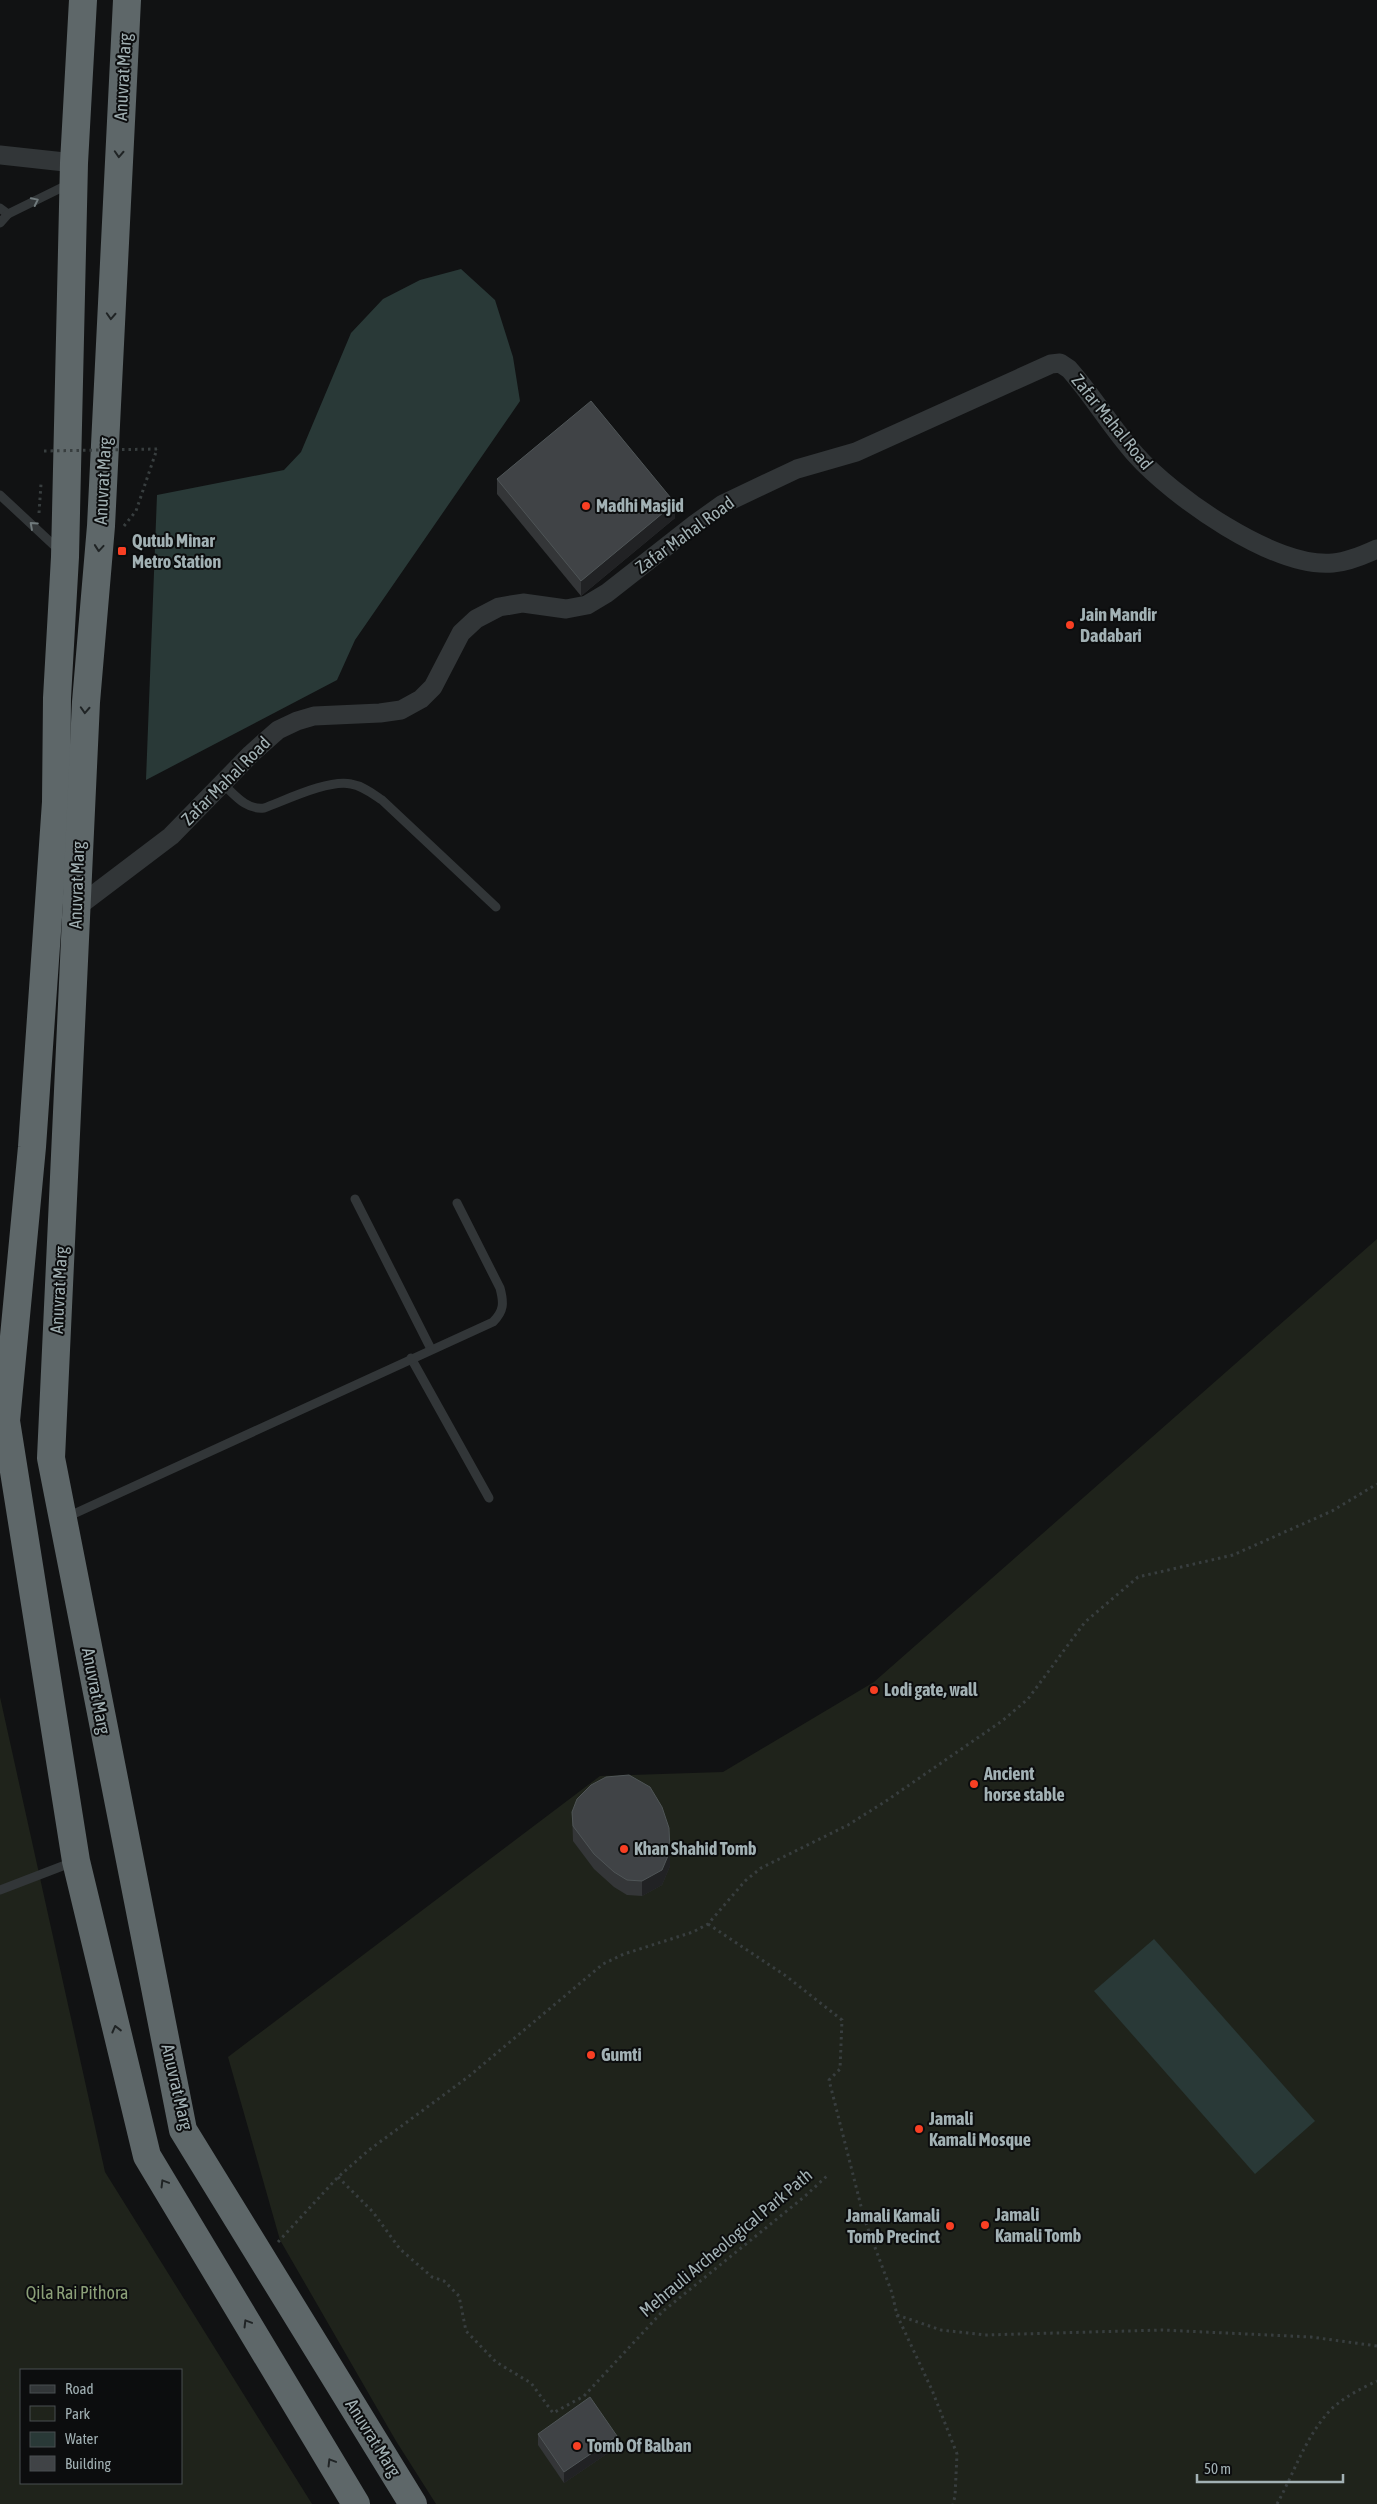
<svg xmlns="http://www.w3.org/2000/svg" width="1377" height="2504" font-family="'Asap Condensed',sans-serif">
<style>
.green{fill:#1f231b;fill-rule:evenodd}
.water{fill:#293937}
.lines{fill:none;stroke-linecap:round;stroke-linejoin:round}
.path{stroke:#383e3f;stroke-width:3;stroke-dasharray:2.5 4;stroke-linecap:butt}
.lane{stroke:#323638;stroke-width:9}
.street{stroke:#323638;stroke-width:19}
.highway{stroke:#5e6769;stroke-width:28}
.path-bridge{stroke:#383e3f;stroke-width:3;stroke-dasharray:2.5 4;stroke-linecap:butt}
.wall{fill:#343638}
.shaded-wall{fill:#212224}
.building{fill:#404346;stroke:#4f5557}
.oneway{stroke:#202425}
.oneway2{stroke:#707a7c}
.poi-dot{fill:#f93f23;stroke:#0c0d0e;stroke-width:2}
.labels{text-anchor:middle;stroke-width:4;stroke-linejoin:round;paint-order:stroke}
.street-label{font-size:18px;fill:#a2b1b4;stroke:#0c0d0e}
.poi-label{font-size:18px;font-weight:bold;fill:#a2b1b4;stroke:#0c0d0e;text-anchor:start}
.park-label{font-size:18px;fill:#8ba078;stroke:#0c0d0e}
</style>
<rect width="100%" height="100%" fill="#111213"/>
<g class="green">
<path d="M1377,1239v1265h-941l-40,-63 -116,-201 -52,-183 372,-281 123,-4 151,-90z"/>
<path d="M0,1697l105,475 207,332h-312zM21,2370h160v113h-160z"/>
</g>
<g class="water">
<path d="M461,269l34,31 18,57 7,44 -165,239 -18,40 -191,100 11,-285 127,-25 17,-18 50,-119 32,-34 37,-19z"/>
<path d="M1154,1939l161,182 -60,53 -161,-183z"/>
</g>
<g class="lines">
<g class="path">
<path d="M39,513l2,-29"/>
<path d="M124,526l12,-15 21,-62"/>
<path d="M708,1924l78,52 56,44 -2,49 -11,11 35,138 28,75 5,22 35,75 25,64 -2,42 -2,8"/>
<path d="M338,2177l35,35 27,37 32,28 12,4 15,15 7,35 30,31 35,21 22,30 31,-17 78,-84 142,-115 24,-22"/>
<path d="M278,2242l60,-65 31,-27 99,-73 135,-113 21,-10 69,-22 15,-8 37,-43 16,-13 87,-43 38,-24 116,-80 26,-22 57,-77 53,-45 95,-22 99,-44 45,-27"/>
<path d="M897,2315l44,15 44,5 177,-5 149,7 66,9"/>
<path d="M1277,2504c16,-29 27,-63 49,-89 12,-15 34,-26 51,-34"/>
</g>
<g class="lane">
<path d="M0,208l8,6"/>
<path d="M0,223l8,-9 61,-30"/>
<path d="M0,495l60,56"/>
<path d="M223,784c12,11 23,26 41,24 22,-8 65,-29 87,-24 12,2 22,10 31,16l114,107"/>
<path d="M355,1199l76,150"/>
<path d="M411,1358l78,140"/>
<path d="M67,1517l426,-195c11,-11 11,-19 7,-34l-43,-85"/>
<path d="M0,1890l73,-28"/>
</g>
<g class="street">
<path d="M0,155l74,8"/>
<path d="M76,908l95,-72 80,-82 27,-24 19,-9 17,-5 66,-3 21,-3 20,-11 12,-12 28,-54 15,-14 23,-12 24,-4 43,6 21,-4 20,-12 88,-69 28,-20 74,-35 59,-17 195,-88 9,-1 9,6c24,27 42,58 66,85 37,42 140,115 198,109 14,-1 31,-8 44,-14"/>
</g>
<g class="highway">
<path d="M83,0l-9,163 -9,394 -8,141 -1,104 -24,345 -26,274 70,440 71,295 209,348"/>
<path d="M127,0l-26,526 -15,176 -35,756 132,672 230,374"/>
</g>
<path class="path-bridge" d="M44,451l113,-2"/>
</g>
<g class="wall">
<path d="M497,479l178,39 -94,78 -84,-102z"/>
<path d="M572,1812l98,54 -8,19 -20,11 -15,-1 -13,-8 -20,-18 -21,-28z"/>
<path d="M538,2434l79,13 -53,36 -26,-38z"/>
</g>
<g class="shaded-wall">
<path d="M675,503v15l-94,78v-15z"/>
<path d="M670,1851v15l-8,19 -20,11v-15z"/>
<path d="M617,2436v11l-53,36v-11z"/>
</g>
<g class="building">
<path d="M591,401l84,102 -94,78 -84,-102z"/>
<path d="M629,1775l21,12 12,20 7,21 1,23 -8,19 -20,11 -15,-1 -13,-8 -20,-18 -21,-28 -1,-14 5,-13 14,-14 15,-8z"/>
<path d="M590,2397l27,39 -53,36 -26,-38z"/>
</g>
<defs><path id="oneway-chevron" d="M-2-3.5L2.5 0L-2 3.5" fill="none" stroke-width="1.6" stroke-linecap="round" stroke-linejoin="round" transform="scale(1.25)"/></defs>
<g class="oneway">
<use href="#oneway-chevron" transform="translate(119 154) rotate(93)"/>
<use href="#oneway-chevron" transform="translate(111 316) rotate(93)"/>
<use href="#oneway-chevron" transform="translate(99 548) rotate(95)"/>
<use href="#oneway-chevron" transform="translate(85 710) rotate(93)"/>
<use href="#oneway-chevron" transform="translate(116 2029) rotate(-104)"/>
<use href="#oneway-chevron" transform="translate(164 2183) rotate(-121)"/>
<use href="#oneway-chevron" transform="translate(247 2323) rotate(-121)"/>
<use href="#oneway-chevron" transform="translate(331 2462) rotate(-121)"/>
</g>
<g class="oneway2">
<use href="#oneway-chevron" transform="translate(35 201) rotate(-26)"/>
<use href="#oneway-chevron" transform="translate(33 525) rotate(-138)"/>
</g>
<g class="poi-dot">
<circle cx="586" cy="506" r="5"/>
<rect x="117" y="546" width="10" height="10" rx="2.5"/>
<circle cx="1070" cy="625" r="5"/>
<circle cx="874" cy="1690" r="5"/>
<circle cx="974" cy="1784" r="5"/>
<circle cx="624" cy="1849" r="5"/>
<circle cx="591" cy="2055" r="5"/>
<circle cx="919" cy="2129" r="5"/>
<circle cx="985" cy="2225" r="5"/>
<circle cx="950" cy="2226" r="5"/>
<circle cx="577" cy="2446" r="5"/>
</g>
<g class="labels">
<g class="street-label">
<text transform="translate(123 77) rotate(-87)" y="6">Anuvrat Marg</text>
<text transform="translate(1112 422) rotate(51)" y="6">Zafar Mahal Road</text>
<text transform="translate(103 481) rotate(-87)" y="6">Anuvrat Marg</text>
<text transform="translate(685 535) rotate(-36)" y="6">Zafar Mahal Road</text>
<text transform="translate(226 781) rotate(-45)" y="6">Zafar Mahal Road</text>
<text transform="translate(77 885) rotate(-88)" y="6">Anuvrat Marg</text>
<text transform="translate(59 1290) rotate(-87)" y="6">Anuvrat Marg</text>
<text transform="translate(96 1691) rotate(79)" y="6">Anuvrat Marg</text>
<text transform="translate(177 2087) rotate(77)" y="6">Anuvrat Marg</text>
<text transform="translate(726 2243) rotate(-40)" y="6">Mehrauli Archeological Park Path</text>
<text transform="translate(373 2438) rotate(58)" y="6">Anuvrat Marg</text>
</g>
<g class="poi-label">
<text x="596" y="512">Madhi Masjid</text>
<text x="132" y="547">Qutub Minar<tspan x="132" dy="21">Metro Station</tspan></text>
<text x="1080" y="621">Jain Mandir<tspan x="1080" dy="21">Dadabari</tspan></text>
<text x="884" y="1696">Lodi gate, wall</text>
<text x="984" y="1780">Ancient<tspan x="984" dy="21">horse stable</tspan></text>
<text x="634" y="1855">Khan Shahid Tomb</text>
<text x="601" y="2061">Gumti</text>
<text x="929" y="2125">Jamali<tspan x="929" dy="21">Kamali Mosque</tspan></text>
<text x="995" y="2221">Jamali<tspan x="995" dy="21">Kamali Tomb</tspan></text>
<text x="940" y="2222" text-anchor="end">Jamali Kamali<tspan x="940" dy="21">Tomb Precinct</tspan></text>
<text x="587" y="2452">Tomb Of Balban</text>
</g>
<g class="park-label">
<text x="77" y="2299">Qila Rai Pithora</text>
</g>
</g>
<rect x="20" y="2369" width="162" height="115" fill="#0c0d0e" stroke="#484f50"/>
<rect x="30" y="2385" width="25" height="8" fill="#323638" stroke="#484f50"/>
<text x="65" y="2394" font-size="15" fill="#a2b1b4">Road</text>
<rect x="30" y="2406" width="25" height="15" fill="#1f231b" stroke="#484f50"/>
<text x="65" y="2419" font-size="15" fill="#a2b1b4">Park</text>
<rect x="30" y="2432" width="25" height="15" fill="#293937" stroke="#484f50"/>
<text x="65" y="2444" font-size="15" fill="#a2b1b4">Water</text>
<rect x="30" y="2456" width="25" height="15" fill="#404346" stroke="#484f50"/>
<text x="65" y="2469" font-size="15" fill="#a2b1b4">Building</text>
<path d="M1197 2474v8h146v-8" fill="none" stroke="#a2b1b4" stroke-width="2.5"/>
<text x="1204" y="2474" font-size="15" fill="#a2b1b4" stroke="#0c0d0e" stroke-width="4" paint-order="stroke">50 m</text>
</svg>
